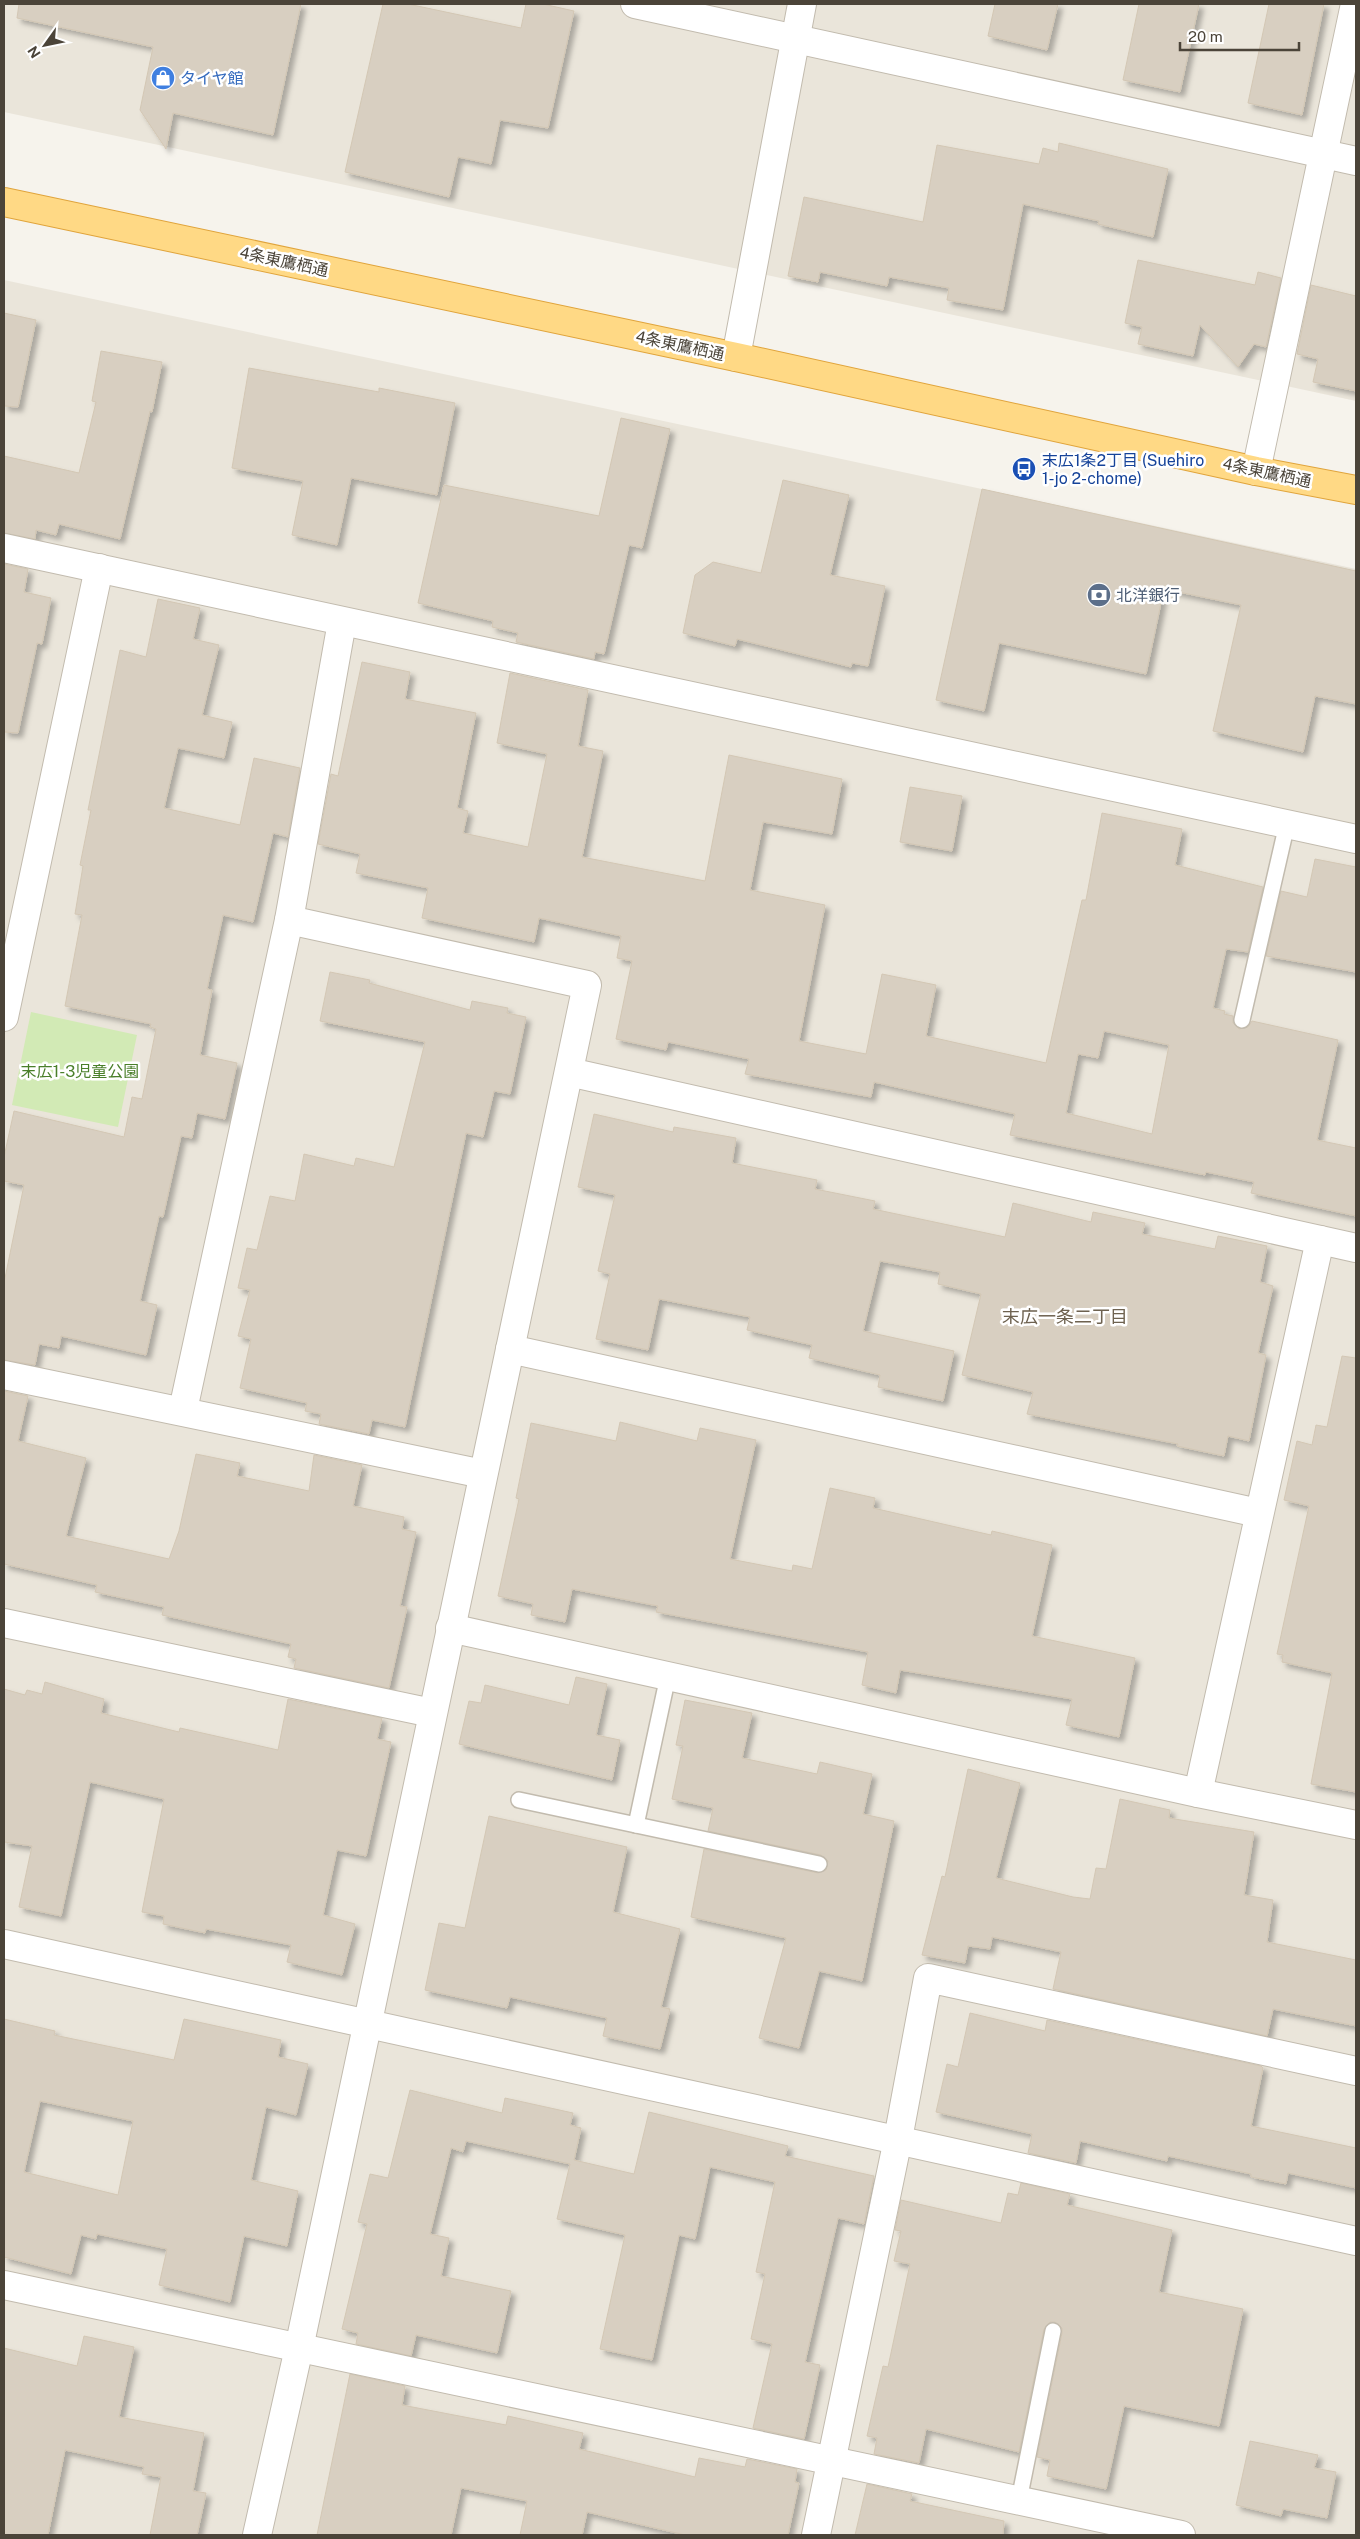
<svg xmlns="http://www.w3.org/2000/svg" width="1360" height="2539" font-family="'Public Sans','Noto Sans JP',sans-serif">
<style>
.residential{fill:#eae5da}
.green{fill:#d2eab5}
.building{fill:#d8cfc1;stroke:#d3c7b4;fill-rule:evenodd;filter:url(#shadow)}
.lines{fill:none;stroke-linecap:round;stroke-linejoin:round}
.service-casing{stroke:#c2bbae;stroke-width:18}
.minor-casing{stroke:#c2bbae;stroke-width:30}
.trunk-casing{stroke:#e0a43c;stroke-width:30}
.service{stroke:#fff;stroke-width:15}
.minor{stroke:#fff;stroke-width:28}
.trunk{stroke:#ffd985;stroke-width:28}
.labels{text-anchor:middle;stroke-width:5;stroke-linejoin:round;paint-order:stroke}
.shop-label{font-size:16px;fill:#366cbe;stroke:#fff;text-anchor:start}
.street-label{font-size:16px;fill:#4b4439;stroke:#fff}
.transit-label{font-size:16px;fill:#164399;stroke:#fff;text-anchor:start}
.service-label{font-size:16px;fill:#4e5e75;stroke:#fff;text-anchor:start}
.park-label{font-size:16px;fill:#4a7f2a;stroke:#fff}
.neighbourhood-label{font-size:18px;fill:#6e6250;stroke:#fff}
</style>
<defs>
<filter id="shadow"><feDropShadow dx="4.5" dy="4.5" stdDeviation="2.5" flood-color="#0004"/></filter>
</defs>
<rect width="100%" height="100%" fill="#f6f3ec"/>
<g class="residential">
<path d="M4,4h1352v397l-1352,-289z"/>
<path d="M4,280l1352,289v1966h-1352z"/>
</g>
<path class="green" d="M31,1012l106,23 -19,92 -106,-22z"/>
<g class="building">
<path d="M19,4h282l-28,131 -100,-22 -7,36 -26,-39 13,-63 -136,-29z"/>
<path d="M383,4h25l113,24 5,-24h17l31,7 -26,117 -48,-8 -9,44 -33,-7 -9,40 -104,-25z"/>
<path d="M995,4h63l-11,46 -59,-14z"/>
<path d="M1139,4h60l-19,88 -57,-12z"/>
<path d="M1269,4h55l-22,111 -54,-12z"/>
<path d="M1059,143l109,26 -15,68 -55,-13 1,-3 -76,-17 -20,106 -56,-10 2,-12 -60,-11 -2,9 -67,-14 -2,10 -30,-6 16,-79 119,25 14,-77 102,19 4,-16 15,4z"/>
<path d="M1138,260l117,25 3,-13 23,6 -15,69 -12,-3 -16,23 -38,-42 -7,31 -55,-12 4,-17 -17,-4z"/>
<path d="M1311,285l45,11v95l-43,-9 5,-23 -21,-5z"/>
<path d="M4,313l32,7 -18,87 -14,-1z"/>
<path d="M101,351l61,11 -10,50 -2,-1 -30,128 -61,-15 -3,11 -20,-5 -1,9 -31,-6v-77l75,17 17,-71 -4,-1z"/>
<path d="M249,368l130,24v-4l76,15 -18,92 -86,-17 -14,67 -45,-10 11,-54 -71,-13z"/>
<path d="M621,418l49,11 -28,119 -13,-3 -25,109 -9,-2 -1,7 -78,-17 2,-9 -26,-6 1,-6 -75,-18 26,-118 155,31z"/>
<path d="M783,480l66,15 -19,80 55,11 -17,80 -16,-3 -1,4 -114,-28 -2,7 -52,-13 12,-58 18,-13 48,11z"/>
<path d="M982,489l374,82v133l-41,-8 -12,56 -90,-21 28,-126 -77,-16 -18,85 -147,-31 -15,68 -48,-11z"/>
<path d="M4,564l24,5 -4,23 27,6 -9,46 -5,-1 -19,90 -14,-1z"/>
<path d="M158,599l42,9 -7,31 26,6 -17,70 30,7 -8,36 -46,-10 -14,60 76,17 14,-67 46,10 -12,69 -15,-4 -20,89 -30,-7 -16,74 5,1 -12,65 37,8 -12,56 -28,-6 -5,25 -11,-2 -18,81 -4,-1 -19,85 17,4 -11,50 -85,-19 -2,12 -20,-4 -4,21 -31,-5v-77l20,-98 -20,-4v-24l10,-46 110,26 8,-40 10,2 14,-70 -6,-2 1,-3 -86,-18 17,-91 -7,-1 8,-48 -3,-1 11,-55h-3l32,-160 26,7z"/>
<path d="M362,662l48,10 -5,27 71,14 -19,95 11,3 -5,22 65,14 19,-93 -50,-11 13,-70 78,17 -10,56 25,5 -21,106 123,24 24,-126 113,24 -10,55 -69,-12 -13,68 75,15 -26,136 67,13 16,-80 54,11 -10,51 120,27 36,-163h4l16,-87 80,16 -7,36 88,22 -15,65 -22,-3 -13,59 12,3 -1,3 9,2v7l6,6 9,-2 4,-6 86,19 -21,100 39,8v68l-105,-23 3,-11 -48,-10 -1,3 -195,-40 5,-21 -141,-32 -3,15 -126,-23 4,-15 -81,-17 -2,8 -50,-11 16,-78 -15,-3 4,-22 -82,-18 -5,24 -112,-24 6,-30 -72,-15 4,-19 -42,-10 13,-70 7,2zM1104,1031l65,14 -17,89 -86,-21 12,-59 20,4z"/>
<path d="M910,787l52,9 -10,55 -52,-9z"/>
<path d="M1315,859l41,8v105l-90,-16 15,-65 26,6z"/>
<path d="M330,972l40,8 -1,3 101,27 2,-9 36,7 -1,5 19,4 -16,77 -16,-3 -11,46 -17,-4 -61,294 -33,-7 -3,14 -50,-10 2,-10 -16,-3 2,-8 -67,-15 11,-49 -13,-3 12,-46 -12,-2 9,-40 10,2 13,-54 25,5 9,-47 50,12 2,-8 38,9 31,-125 -105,-21z"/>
<path d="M594,1114l79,18 1,-5 62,11 -4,25 85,17 -2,9 60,12 -2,8 132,28 8,-34 78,19 2,-10 52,11 -3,11 73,15 3,-13 49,10 -7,36 13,4 -15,67 8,2 -17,86 -21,-5 -4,20 -47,-10 1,-2 -151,-30 6,-22 -71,-17 19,-81 -43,-10 2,-12 -60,-11 -17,70 91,20 -11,50 -65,-14 2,-12 -71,-17 3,-13 -65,-15 3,-13 -91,-18 -11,51 -52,-11 14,-65 -12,-3 17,-76 -37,-8z"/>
<path d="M1342,1356l14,2v434l-45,-8 21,-111 -50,-11 1,-7 -6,-1 32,-148 -25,-6 13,-59 15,4 4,-20 11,2z"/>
<path d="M4,1391l24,5 -10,45 68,17 -20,78 103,23 10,-28 17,-77 44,9 -3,13 72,15 5,-36 48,10 -9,41 51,11 -2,12 14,3 -16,74 7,1 -18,81 -95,-20 2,-9 -8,-2 3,-13 -129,-29 2,-8 -69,-15 2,-7 -93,-21z"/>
<path d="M620,1422l77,19 3,-13 56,12 -26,119 62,12 1,-6 19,4 18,-81 45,10 -2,10 118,27 1,-4 60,14 -20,91 103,22 -16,79 -53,-12 6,-26 -172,-29 -4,23 -34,-8 6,-33 -212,-40 2,-6 -86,-17 -7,33 -34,-7 2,-11 -35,-8 21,-97 -3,-1 15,-75 85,18z"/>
<path d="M576,1677l31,7 -11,51 24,5 -8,40 -153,-36 10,-43 12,2 4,-18 84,20z"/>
<path d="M45,1682l59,17 -3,14 78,19 1,-4 98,22 10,-51 94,19 -5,21 14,3 -25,114 -29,-6 -14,65 32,9 -13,51 -55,-13 4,-17 -85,-16 -1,4 -42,-9 1,-8 -22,-4 22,-113 -74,-17 -29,134 -42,-9 13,-61 -28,-4v-153l21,6 2,-5 15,4z"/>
<path d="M685,1700l67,13 -10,45 75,16 3,-12 52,12 -9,40 31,7 -32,160 -43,-10 -20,77 -40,-10 27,-100 -95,-21 13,-68 114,24 8,-3 2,-9 -7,-6 -113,-24 5,-23 -41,-9 11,-53 -7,-1z"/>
<path d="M968,1769l52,14 -24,95 77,19 17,2 6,-31 10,1 14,-70 50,11 -1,8 85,14 -10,63 29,5 -6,42 89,18v66l-83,-17 -6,27 -214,-47 8,-37 -69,-15 -2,12 -22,-3 -3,17 -43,-8 20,-79 3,1z"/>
<path d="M489,1816l138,31 -14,65 67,17 -19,78 9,2 -10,40 -57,-13 4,-18 -97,-21 -3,11 -82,-18 14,-67 26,5z"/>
<path d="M970,2013l75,18 2,-11 214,46 2,2 -12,58 105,22v40l-68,-15 -2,11 -35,-7v-3l-83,-18 -1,5 -87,-20 -4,22 -48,-10 4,-19 -96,-22 11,-48 11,3z"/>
<path d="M4,2019l51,12 -1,4 120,25 10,-41 97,21 -3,17 30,7 -12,51 -30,-8 -15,73 47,11 -11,55 -43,-10 -14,66 -71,-17 8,-36 -70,-15 -1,5 -15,-4 -10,39 -67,-17zM40,2101l93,20 -15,74 -94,-23z"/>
<path d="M410,2090l92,23 3,-15 68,15 -3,12 11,3 -7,32 60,14 15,-62 139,34 -3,10 89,20 -10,48 -26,-6 -33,144 15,3 -16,74 -51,-11 19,-84 -21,-5 14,-65 -9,-2 19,-90 -65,-15 -15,72 -16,-4 -27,125 -52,-11 25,-114 -68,-16 13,-55 -104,-23 -3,11 -12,-4 -21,86 19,4 -8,38 70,15 -14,62 -81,-18 -5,21 -55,-12 2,-11 -16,-4 25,-105 -9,-2 12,-48 18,4z"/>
<path d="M1021,2183l49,11 -3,11 105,25 -13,62 84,17 -24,117 -95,-20 -18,83 -59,-13 3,-16 -13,-3 25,-124v-5l-7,-6h-5l-6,7 -25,123 -93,-23 -7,34 -45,-9 3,-16 -10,-2 16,-70 5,1 22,-103 -16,-3 7,-30 -6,-1 6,-30 100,23 7,-30 10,2z"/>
<path d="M84,2336l50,11 -15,70 85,16 -11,58 13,2 -9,42h-47l11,-58 -19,-3 2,-7 -79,-17 -17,85h-44v-187l73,18z"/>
<path d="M350,2374l55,12 -3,19 104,20 2,-9 75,17 -4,16 116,28 4,-19 46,9 2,-8 50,10 -2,13 4,1 -11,52h-103l-98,-23 -5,23h-62l7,-34 -66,-13 -10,47h-134z"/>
<path d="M1250,2441l68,14 -4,13 22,4 -9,46 -44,-9 -2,7 -45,-11z"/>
<path d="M867,2484l45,10 -2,7 94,20 -1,14h-148z"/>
</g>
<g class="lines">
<g class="service-casing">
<g id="service">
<path d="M1242,1020l45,-196"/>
<path d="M519,1800l300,64"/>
<path d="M636,1825l32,-149"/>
<path d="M1019,2500l34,-169"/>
</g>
</g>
<g class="minor-casing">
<g id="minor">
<path d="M635,4l721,157"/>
<path d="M736,357l66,-353"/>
<path d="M1256,471l99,-467"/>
<path d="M4,548l1352,291"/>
<path d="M4,1017l95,-449"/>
<path d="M569,1072l787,176"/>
<path d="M510,1349l748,164"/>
<path d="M4,1375l479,99"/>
<path d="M183,1410l106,-490 53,-298"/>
<path d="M4,1623l428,90"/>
<path d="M450,1628l748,165 158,32"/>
<path d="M1198,1793l122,-553"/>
<path d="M4,1944l1352,297"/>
<path d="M4,2285l1177,250"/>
<path d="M257,2535l42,-187 288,-1363 -298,-65"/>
<path d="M816,2535l82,-396 30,-161 428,93"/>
</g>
</g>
<g class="trunk-casing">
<path id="trunk" d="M4,202l732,155 520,114 100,19"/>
</g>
<use href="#service" class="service"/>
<use href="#minor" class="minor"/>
<use href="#trunk" class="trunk"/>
</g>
<defs>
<g id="shop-disc" transform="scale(1.25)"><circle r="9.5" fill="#3f7fe0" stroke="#fff"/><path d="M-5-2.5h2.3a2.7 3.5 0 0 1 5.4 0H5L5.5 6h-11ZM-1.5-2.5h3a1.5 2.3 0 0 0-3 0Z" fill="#fff"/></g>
<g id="bus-disc" transform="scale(1.25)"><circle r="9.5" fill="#1a4fb4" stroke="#fff"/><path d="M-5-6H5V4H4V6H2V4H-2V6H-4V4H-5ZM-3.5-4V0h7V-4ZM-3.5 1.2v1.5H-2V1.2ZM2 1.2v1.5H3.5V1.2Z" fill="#fff"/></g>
<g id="bank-disc" transform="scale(1.25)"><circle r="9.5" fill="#5c6f8a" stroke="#fff"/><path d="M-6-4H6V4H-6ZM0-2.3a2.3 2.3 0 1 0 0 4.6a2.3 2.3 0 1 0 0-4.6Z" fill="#fff"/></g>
</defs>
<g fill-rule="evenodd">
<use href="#shop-disc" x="163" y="78"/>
<use href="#bus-disc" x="1024" y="469"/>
<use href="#bank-disc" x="1099" y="595"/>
</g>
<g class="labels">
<g class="shop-label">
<text x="180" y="84">タイヤ館</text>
</g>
<g class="street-label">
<text transform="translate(284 261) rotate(12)" y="6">4条東鷹栖通</text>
<text transform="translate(680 345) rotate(12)" y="6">4条東鷹栖通</text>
<text transform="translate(1267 472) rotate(12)" y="6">4条東鷹栖通</text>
</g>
<g class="transit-label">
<text x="1042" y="466">末広1条2丁目 (Suehiro<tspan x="1042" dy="18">1-jo 2-chome)</tspan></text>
</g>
<g class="service-label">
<text x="1116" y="601">北洋銀行</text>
</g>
<g class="park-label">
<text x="80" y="1077">末広1-3児童公園</text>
</g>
<g class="neighbourhood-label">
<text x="1065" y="1323">末広一条二丁目</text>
</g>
</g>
<rect width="1360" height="2539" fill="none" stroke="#4b4439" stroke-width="10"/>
<g transform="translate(45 45) rotate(237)" stroke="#ffffff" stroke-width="4" paint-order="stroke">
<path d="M0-4L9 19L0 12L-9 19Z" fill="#4b4439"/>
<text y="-8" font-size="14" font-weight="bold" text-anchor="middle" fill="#4b4439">N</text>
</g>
<path d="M1180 42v8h119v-8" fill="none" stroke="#4b4439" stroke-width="2.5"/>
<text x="1188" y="42" font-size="15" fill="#4b4439" stroke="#ffffff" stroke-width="4" paint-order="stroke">20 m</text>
</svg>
